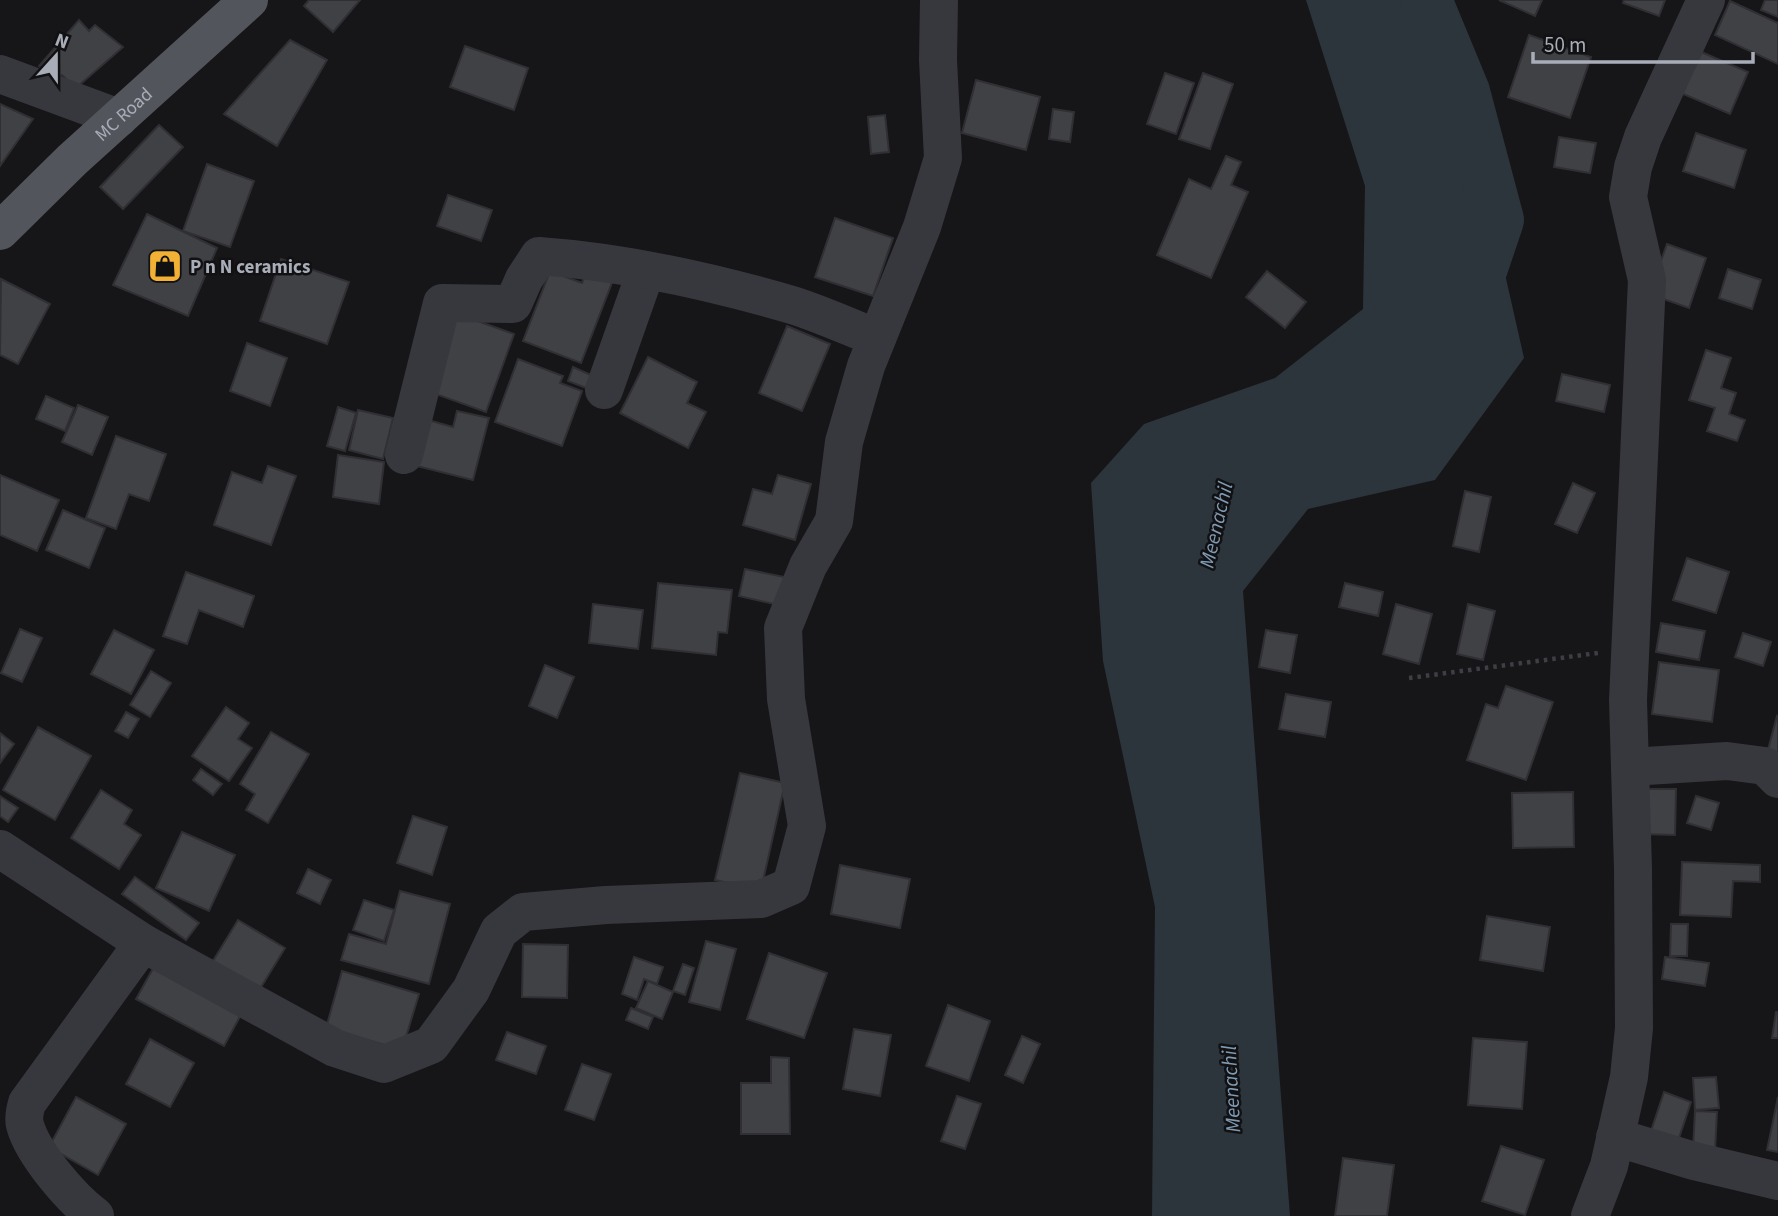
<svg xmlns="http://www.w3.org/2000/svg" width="1778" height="1216" font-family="'Source Sans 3',sans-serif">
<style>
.water{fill:#2c353c}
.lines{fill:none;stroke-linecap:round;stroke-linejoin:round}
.river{stroke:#2c353c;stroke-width:52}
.building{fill:#404145;stroke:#303034;stroke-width:2}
.path{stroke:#3d3f44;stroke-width:4.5;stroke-dasharray:3.5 5;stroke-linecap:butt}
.minor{stroke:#37383d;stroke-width:38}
.major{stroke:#53555c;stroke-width:38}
.labels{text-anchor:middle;stroke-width:5;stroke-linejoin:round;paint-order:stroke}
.street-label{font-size:19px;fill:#a8adb8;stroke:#111113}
.poi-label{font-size:19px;font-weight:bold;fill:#a8adb8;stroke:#111113;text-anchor:start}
.water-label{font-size:21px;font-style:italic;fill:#7f9bb3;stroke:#111113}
</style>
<rect width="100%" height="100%" fill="#161618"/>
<path class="water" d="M1306,0h137l81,358 -89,122 -127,29 -65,82 47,625h-138l3,-309 -52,-246 -12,-178 53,-59 131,-46 88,-69 2,-123z"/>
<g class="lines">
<path class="river" d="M1426,0l38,92 34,128 -26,77"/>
</g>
<g class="building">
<path d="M309,0h51l-27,32 -29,-26z"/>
<path d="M1499,0h43l-7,16z"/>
<path d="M1624,0h41l-6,16 -36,-13z"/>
<path d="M1765,0h13v17l-17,-7z"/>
<path d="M1730,1l48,22v41l-63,-29z"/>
<path d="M79,20l10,11 6,-6 28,22 -47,41 -14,-13 -8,7 -15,-16z"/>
<path d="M1529,35l62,22 -21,61 -62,-21z"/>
<path d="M290,40l37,20 -50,86 -53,-32z"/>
<path d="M465,46l63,22 -14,42 -64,-23z"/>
<path d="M1699,51l49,21 -18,42 -49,-21z"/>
<path d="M1165,73l29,10 -18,51 -29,-10z"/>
<path d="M1203,73l30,11 -23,65 -31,-10z"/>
<path d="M976,80l64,17 -14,53 -64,-17z"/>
<path d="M0,104l33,15 -33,47z"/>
<path d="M1053,109l21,3 -4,30 -21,-3z"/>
<path d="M885,115l4,37 -18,2 -3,-37z"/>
<path d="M159,125l24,22 -60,62 -23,-22z"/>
<path d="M1696,133l50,17 -12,38 -51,-17z"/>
<path d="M1559,137l37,6 -6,30 -36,-6z"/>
<path d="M1226,156l15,6 -10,23 17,7 -37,86 -54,-23 32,-76 22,10z"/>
<path d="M207,164l47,17 -24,66 -47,-16z"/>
<path d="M448,195l44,15 -11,31 -44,-15z"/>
<path d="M147,214l70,34 -29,68 -75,-31z"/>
<path d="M835,218l58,20 -20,58 -58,-19z"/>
<path d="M1667,244l39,14 -17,50 -40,-14z"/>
<path d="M281,259l68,23 -22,62 -67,-23z"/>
<path d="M1728,269l33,11 -9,29 -33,-11z"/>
<path d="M587,270l26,10 -32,83 -58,-22 27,-70 32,12z"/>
<path d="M1267,271l39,31 -21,26 -39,-31z"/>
<path d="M1,279l49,25 -32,60 -18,-9z"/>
<path d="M458,314l56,20 -28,78 -56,-20z"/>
<path d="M787,326l43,18 -28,67 -43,-18z"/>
<path d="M247,343l40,15 -17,48 -40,-15z"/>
<path d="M1706,350l25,8 -10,30 15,5 -7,21 16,6 -8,21 -30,-10 8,-23 -26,-8z"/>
<path d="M648,357l49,25 -10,21 19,9 -18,36 -68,-35z"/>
<path d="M518,359l45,17 -3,7 22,8 -20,55 -67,-24z"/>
<path d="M573,367l18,8 -5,13 -18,-7z"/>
<path d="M1562,374l48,11 -6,27 -48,-11z"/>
<path d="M46,396l28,12 -9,23 -29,-12z"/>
<path d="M78,405l30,12 -16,38 -30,-13z"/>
<path d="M338,407l18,6 -11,38 -18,-5z"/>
<path d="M358,410l35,8 -10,41 -34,-9z"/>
<path d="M457,411l32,7 -16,62 -56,-14 11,-46 25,7z"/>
<path d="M116,436l50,18 -17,47 -20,-7 -13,35 -30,-11z"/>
<path d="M338,455l46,7 -5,42 -46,-7z"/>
<path d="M268,466l28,10 -25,69 -57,-20 18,-53 30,11z"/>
<path d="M0,475l59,25 -22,51 -37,-16z"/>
<path d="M778,475l33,9 -16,56 -52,-15 10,-36 19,5z"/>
<path d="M1573,483l22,10 -18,40 -22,-9z"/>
<path d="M1465,491l26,6 -12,55 -26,-6z"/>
<path d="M63,510l42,18 -16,40 -43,-18z"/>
<path d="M1687,558l42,14 -13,41 -43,-13z"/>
<path d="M745,569l44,9 -6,28 -44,-10z"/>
<path d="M186,572l68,24 -11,31 -44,-17 -12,34 -24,-8z"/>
<path d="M658,583l74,7 -5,43 -9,-1 -2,23 -64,-7z"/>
<path d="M1345,583l38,9 -5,24 -39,-9z"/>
<path d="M593,604l50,6 -5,39 -49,-6z"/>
<path d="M1396,604l36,10 -13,50 -36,-10z"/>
<path d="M1468,604l27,7 -12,49 -26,-6z"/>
<path d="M1661,623l44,8 -6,29 -43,-8z"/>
<path d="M20,629l22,9 -20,44 -21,-9z"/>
<path d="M114,630l40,20 -23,44 -40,-20z"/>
<path d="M1266,630l31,5 -7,38 -31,-6z"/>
<path d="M1743,633l28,9 -8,24 -28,-9z"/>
<path d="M1659,662l60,8 -7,52 -60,-8z"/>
<path d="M545,665l29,12 -17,41 -28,-12z"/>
<path d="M151,671l20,12 -21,34 -20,-12z"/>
<path d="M1506,686l47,16 -27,78 -59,-20 19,-56 12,4z"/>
<path d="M1286,694l45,8 -6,35 -46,-8z"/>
<path d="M226,707l23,16 -11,16 14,9 -23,33 -37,-25z"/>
<path d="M126,712l13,7 -11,19 -13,-7z"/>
<path d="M1777,716l1,1v43l-12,-3z"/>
<path d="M38,727l53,29 -36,64 -52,-30z"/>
<path d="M271,732l38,22 -41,69 -22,-13 9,-16 -15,-10z"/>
<path d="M0,733l14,11 -14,19z"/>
<path d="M201,769l21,15 -9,11 -20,-15z"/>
<path d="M740,773l45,10 -24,107 -46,-10z"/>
<path d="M1641,789h35l-1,46 -34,-1z"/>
<path d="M101,790l31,20 -8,14 17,11 -22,34 -48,-31z"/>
<path d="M1573,792l1,55 -61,1 -1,-55z"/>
<path d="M0,796l18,12 -10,14 -8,-6z"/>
<path d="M1696,796l23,7 -8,27 -24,-7z"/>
<path d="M413,816l34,11 -15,48 -35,-12z"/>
<path d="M182,832l53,23 -26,56 -53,-23z"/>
<path d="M1682,862l78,3v17l-27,-1 -2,36 -51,-2z"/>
<path d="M840,865l70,14 -10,49 -69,-14z"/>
<path d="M308,869l23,11 -11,24 -23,-11z"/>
<path d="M135,877l64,46 -13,17 -64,-46z"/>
<path d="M400,891l50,13 -21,80 -88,-24 8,-26 37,10z"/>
<path d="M364,900l30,10 -10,31 -31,-11z"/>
<path d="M1487,916l63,11 -7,44 -63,-11z"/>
<path d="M238,920l47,28 -25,41 -47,-28z"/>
<path d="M1671,924h17l-1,32h-17z"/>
<path d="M706,941l30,8 -16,61 -31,-8z"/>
<path d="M523,944l45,1 -1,53 -45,-1z"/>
<path d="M769,953l58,20 -23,65 -57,-19z"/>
<path d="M634,957l29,10 -6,17 -13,-5 -7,21 -15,-6z"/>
<path d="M1665,957l44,6 -4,23 -43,-7z"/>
<path d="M683,964l11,4 -9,27 -12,-4z"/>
<path d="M155,965l88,46 -19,35 -88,-47z"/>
<path d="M342,971l77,23 -17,56 -76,-22z"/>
<path d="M648,981l25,11 -11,27 -26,-11z"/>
<path d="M948,1005l42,16 -21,60 -43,-15z"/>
<path d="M631,1008l22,9 -5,12 -22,-9z"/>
<path d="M1776,1012h2v26h-6z"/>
<path d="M854,1029l37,6 -11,61 -37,-7z"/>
<path d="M507,1032l39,14 -10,28 -40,-14z"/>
<path d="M1022,1036l18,8 -17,39 -18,-8z"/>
<path d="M1473,1038l54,4 -5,67 -54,-4z"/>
<path d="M150,1039l44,24 -24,44 -44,-23z"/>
<path d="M771,1057l18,1 1,76h-49v-51h30z"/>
<path d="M582,1064l29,10 -17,46 -29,-10z"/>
<path d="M1716,1077l3,31 -24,2 -2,-32z"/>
<path d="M1664,1092l27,10 -14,42 -27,-10z"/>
<path d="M957,1096l24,8 -16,45 -24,-8z"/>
<path d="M76,1097l50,27 -28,51 -49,-28z"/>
<path d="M1778,1097v55l-11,-2z"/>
<path d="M1695,1111l22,1 -2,39 -22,-2z"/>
<path d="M1501,1146l43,14 -19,55 -43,-14z"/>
<path d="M1343,1158l51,7 -7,51h-52z"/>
</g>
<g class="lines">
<path class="path" d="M1409,678l189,-25"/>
<g class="minor">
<path d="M0,74l119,44"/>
<path d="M604,390l42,-119"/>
<path d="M404,455l38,-152 71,1 11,-25 15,-23c85,6 171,25 253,49 29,9 57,22 85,33"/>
<path d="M1630,767l97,-6 38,5 13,13"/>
<path d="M0,849l143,94 192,105 49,16 47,-19 40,-55 28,-59 24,-19 83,-7 155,-6 30,-13 16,-60 -21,-127 -3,-71 25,-62 26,-45 10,-79 22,-76 56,-139 21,-69 -5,-98 1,-60"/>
<path d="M1615,1137l79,24 84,20"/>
<path d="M95,1216c-24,-18 -62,-62 -70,-91 -2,-7 0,-15 2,-22l116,-160"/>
<path d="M1590,1216l19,-50 20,-89 5,-49 -1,-159 -5,-169 19,-420 -19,-83 5,-30 10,-30 63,-137"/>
</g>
<path class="major" id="s1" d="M0,231l72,-71 177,-160"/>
</g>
<defs>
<g id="shop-square" transform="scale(1.75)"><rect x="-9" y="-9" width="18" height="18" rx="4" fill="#f2b134" stroke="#111113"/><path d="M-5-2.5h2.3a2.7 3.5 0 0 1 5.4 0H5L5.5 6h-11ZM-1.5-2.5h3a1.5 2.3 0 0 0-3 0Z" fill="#111"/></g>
</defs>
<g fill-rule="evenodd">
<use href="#shop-square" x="165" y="266"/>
</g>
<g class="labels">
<g class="street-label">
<text dy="7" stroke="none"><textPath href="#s1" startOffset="170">MC Road</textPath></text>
</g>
<g class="poi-label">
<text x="190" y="273">P n N ceramics</text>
</g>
<g class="water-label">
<text transform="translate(1216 525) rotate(-77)" y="7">Meenachil</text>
<text transform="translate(1231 1089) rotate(-93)" y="7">Meenachil</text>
</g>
</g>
<g transform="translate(56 56) rotate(21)" stroke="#111113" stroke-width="5" paint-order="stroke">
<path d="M0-5L12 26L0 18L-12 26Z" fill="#a8adb8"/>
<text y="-10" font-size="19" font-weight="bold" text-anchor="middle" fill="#a8adb8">N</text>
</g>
<path d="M1533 52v10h220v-10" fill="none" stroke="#a8adb8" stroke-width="3.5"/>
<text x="1544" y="52" font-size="21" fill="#a8adb8" stroke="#111113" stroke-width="5" paint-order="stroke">50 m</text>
</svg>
